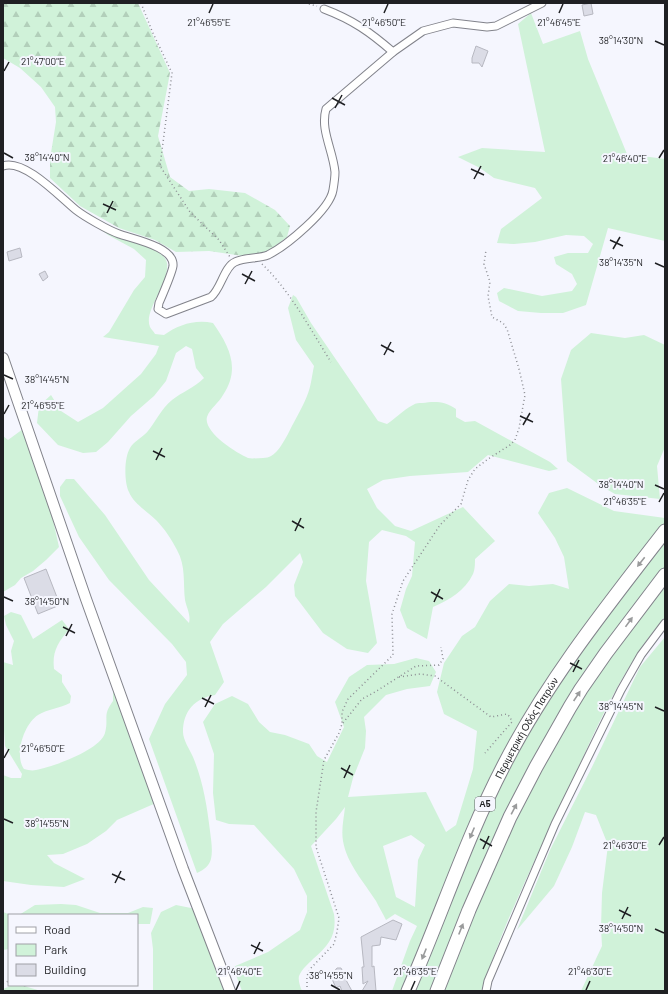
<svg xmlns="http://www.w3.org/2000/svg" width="668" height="994" font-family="Barlow,sans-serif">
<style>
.green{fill:#d0f2d9;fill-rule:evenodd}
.forest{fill:url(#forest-firs)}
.building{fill:#dbdce6;stroke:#b7b8c1}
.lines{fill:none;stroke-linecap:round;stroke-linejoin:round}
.street-casing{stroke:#82838b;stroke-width:9}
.secondary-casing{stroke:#82838b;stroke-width:12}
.highway-casing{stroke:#82838b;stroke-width:15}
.path{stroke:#8c8d93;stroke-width:1.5;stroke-dasharray:1 3;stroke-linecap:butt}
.street{stroke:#fff;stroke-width:7}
.secondary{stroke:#fff;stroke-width:10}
.highway{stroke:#fff;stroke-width:13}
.oneway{fill:#9a9b9c}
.ticks{fill:none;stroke:#1f2023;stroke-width:1.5}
.labels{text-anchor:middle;stroke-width:4;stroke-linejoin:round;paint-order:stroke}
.shield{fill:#f5f6fe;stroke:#5f6065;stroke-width:1}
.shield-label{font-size:9px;font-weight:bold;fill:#1f2023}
.street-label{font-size:10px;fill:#1f2023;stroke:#f5f6fe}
.ticks-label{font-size:10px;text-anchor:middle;fill:#1f2023;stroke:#f5f6fe;stroke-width:4;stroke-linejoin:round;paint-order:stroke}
</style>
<defs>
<pattern id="forest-firs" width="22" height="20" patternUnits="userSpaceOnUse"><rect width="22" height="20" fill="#d0f2d9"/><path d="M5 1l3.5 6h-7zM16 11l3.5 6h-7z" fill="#b2cfba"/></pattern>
</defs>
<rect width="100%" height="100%" fill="#f5f6fe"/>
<g class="green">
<path d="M531,13l12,31 37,-13 8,28 39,95 38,5v82l-57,-13 -22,77 -23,8h-22l-23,-2 -19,-10 -2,-8 7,-5 38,8 30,-5 5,-7 -5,-10 -16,-10 -2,-7 14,-4h20l5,-9 -9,-8 -18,-1 -31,7 -21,2 -17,-1 4,-14 41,-31 -7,-10 -41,-10 -14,-10 -22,-11 24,-9 63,4 -27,-128z"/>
<path d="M93,224c8,5 16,10 24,13 14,6 47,10 50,26 3,20 -24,48 -17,64 1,2 4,5 5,7l9,1c14,-10 31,-16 49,-12 16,23 28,45 10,72 -4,8 -13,13 -16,22 -4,15 29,36 41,41 4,1 10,0 15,0 13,0 19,-14 25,-24 6,-13 14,-25 19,-38 4,-9 5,-21 7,-30l-18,-26 -8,-32 5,-13 3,2 15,26 67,98 9,3c9,-6 16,-14 26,-19 3,-2 6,-2 9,-2 13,-2 23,-2 34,6v8l9,5 10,-1 75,41 8,7 -9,2 -61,-16 -20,17 -58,4 -27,4 -16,9 10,19 18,18 16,5 52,-24 32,34 -20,18c0,4 0,11 -2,15 -8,17 -24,26 -40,33l-6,32 -20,-11 -7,-18 6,-21 6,-13 3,-34 -9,-6 -24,-6 -13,12 -3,39 11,62 -9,10 -21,-4 -24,-16 -28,-37 -1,-11 9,-23 -3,-9 -34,34 -43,37 -13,18 14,40 -9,13c-20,3 -32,16 -32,37 0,8 7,18 10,25 10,24 14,49 17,74 1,8 3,19 1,28 -2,7 -7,11 -14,14l-48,-134 16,-35 22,-29 -1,-13 -14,-18 -63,-64 -30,-43 -19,-41v-9l6,-8h8l31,36 44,65 40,43c2,-8 -2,-14 -4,-23 -2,-17 1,-34 -8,-50 -5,-10 -13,-22 -21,-30 -8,-8 -23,-17 -27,-28 -5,-10 -5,-34 1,-44 4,-7 13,-11 18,-17 8,-10 13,-22 24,-31 10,-8 22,-12 32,-22l-8,-10 -4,-19 -6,-3 -10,7 -10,28 -12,15 -23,20 -23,26 -12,10 -13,1 -25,-8 -21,-22 2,-17 12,-11 10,16 17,11 25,-14 38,-34 15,-20 3,-8 -56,-9 6,-5 25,-42 11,-13 1,-17 -12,-11 -26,-14z"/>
<path d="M591,333l34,5 19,-3 21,10v102l-8,19 3,33 -45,-5 -14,-8 -34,-25 -6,-82 10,-29z"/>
<path d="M23,429l30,91 6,27 -13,13 -13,11 -12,7 -6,7 -12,7v-156l5,4z"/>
<path d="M567,488l47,23 51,7v99c-41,48 -65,103 -91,160 -23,47 -45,95 -66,143 -10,24 -18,47 -27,71h-89l18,-50 7,-15 -22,-12 -9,6c-3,-6 -7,-13 -10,-19 -12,-19 -29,-37 -33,-60 -2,-12 1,-23 2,-34l-9,12 -25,27 23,68c3,21 -5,31 -21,45 -5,5 -11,10 -14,17 -1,5 1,10 3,15h-60l-9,-24 35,-15 32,-22 7,-18v-16l-13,-27 -40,-44 -25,-1 -13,-4 -3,-27 1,-39 -11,-32 12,-18 17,-8 16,8 11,18 11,10 15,3 24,9 8,12 10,6 17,-35 -9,-25 14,-25 18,-12 27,-1 22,-6 13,3 7,11 -6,14 -23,3 -21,6 -22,22 2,14 -1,17 -12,30 -5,19 78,-5 20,40 10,-7 17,-56 4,-38 -33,-17 -7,-22 7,-29 18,-27 13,-9 15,-26 19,-17 20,2 24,-2 16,5 -5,-32 -9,-19 -17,-25 11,-20zM411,835l14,10 -7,15 -3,47 -19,-10 -13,-51z"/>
<path d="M11,612l10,3 12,24 29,-19 7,9c-11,14 -17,22 -15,40l8,6v7l9,14 -1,7c-10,5 -22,6 -32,12 -14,9 -24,40 -14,54 4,1 8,2 12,1 17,-3 64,-20 69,-37 4,-15 -3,-17 8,-32v-7l1,-9 42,118 -39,17 -11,11 -19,13 -24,10 -16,1 7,8 31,16 -21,8 -33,-2 -28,-4v-106l8,3h10l1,-4 -17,-28 -2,-32v-52l10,3 -2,-14 3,-10 -8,-16 -2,-9z"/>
<path d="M665,637v354h-84l21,-45 -1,-18 1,-35 6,-48 -12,-30 -11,-3 -13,35 -18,39 -37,44 33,-80 42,-83 48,-100z"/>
<path d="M61,904l15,1 24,8h28l15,-6 10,1 -3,16h-13v-9h-118l16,-10z"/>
<path d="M176,905l20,4 32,82h-75v-42l-2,-16 10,-21z"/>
<path d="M3,912l8,3h-2v34l-6,1z"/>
</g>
<g class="forest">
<path d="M3,3h135l32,70 -12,63 12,41 19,14 20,-2 36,4 30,17 15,16 -3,11 -20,15 -24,4 -34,-5 -33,1 -21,-12 -36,-12 -39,-22 -30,-28v-19l6,-37 -1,-15 -14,-20 -21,-19 -17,-10z"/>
<path d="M13,985h8l20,6h-38v-2z"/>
</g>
<g class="building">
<path d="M591,3l2,11 -9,2 -2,-11z"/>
<path d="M476,46l12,5 -6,16 -3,-4h-7v-5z"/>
<path d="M20,248l2,9 -13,4 -2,-9z"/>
<path d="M45,271l3,6 -5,4 -4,-7z"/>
<path d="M46,569l14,36 -22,9 -14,-36z"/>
<path d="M393,920l9,4 -6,16 -15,-3 -1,8 -8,1v21l2,-1 2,25h-14l6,-10 -5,3 -1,-17h2l-3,-30z"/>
<path d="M337,968h4l2,4 2,-1 5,8 -4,1 6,11h-10l-2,-5 -4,2 -4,-9 3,-2 -2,-4z"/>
</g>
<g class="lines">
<g class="street-casing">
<g id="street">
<path d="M324,9c29,11 46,23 69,43"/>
<path d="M3,166c21,-8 58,32 73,44 9,7 32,20 43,24 14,5 56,13 54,32 -1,7 -11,30 -14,37l-1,6 8,5 45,-17c10,-8 13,-30 24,-35 10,-5 23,-3 33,-7 18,-9 62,-45 65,-65 1,-6 2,-13 2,-18 -2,-22 -15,-42 -9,-63l67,-57 30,-21 30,-8 34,4 9,-1 46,-23"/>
<path d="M486,991l2,-10 67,-157 66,-134 20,-35 24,-32"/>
</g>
</g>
<g class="secondary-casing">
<path id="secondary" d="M3,358l83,241 97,270 47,122"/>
</g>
<g class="highway-casing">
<g id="highway">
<path id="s1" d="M408,991c33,-75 58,-153 96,-226 43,-84 103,-159 161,-234"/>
<path d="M437,991l32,-81 41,-93 26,-50 34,-60 11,-18 25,-36 59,-78"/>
</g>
</g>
<g class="path">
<path d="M141,3l11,28 20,42 -12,93 30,46 29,28 11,17"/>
<path d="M305,3l12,3"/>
<path d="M262,264c29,28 48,65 69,98"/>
<path d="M399,677l21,-3 15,2 56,41 16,-3 3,3 2,5 -27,31"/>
<path d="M343,723l19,-24 13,-7 41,-26 23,-1 4,-6 -2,-12"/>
<path d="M3,983l6,-2"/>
<path d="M307,991v-15l3,-7 24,-25 3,-12 2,-14 -23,-71v-35l8,-52 15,-27 3,-9v-12l6,-13 45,-44 -1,-41 11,-33 37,-56 21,-21 7,-24 7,-11 13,-10 22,-14 5,-5 4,-12 6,-33 -6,-26 -12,-40 -4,-6 -11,-6 -4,-21 2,-14 -6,-18 2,-14"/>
</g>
<use href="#street" class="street"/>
<use href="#secondary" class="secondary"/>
<use href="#highway" class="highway"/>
</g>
<defs><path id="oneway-solid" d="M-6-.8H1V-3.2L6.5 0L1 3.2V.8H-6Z"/></defs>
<g class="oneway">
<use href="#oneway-solid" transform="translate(641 562) rotate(128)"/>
<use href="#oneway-solid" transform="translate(629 622) rotate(-54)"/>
<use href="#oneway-solid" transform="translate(577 696) rotate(-56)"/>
<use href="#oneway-solid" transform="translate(514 809) rotate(-62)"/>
<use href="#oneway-solid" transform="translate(472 833) rotate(113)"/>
<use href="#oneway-solid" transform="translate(461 929) rotate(-68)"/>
<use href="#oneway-solid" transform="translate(424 954) rotate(112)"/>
</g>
<path class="ticks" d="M209,13l4,-9M384,13l4,-9M559,13l4,-9M655,41l9,4M4,71l5,-9M332,98l13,7M335,108l7,-13M4,153l9,5M659,158l5,-8M471,169l13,6M474,179l7,-13M103,204l13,6M107,213l6,-12M610,240l13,6M613,249l7,-12M655,263l9,4M242,274l13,7M245,284l7,-13M381,345l13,7M384,355l7,-13M4,375l9,4M4,414l5,-9M520,416l13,6M523,425l7,-12M153,451l12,6M156,460l6,-12M655,485l9,4M659,502l5,-9M292,521l12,7M295,531l6,-13M431,592l12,7M4,597l9,4M434,602l6,-13M63,627l12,6M66,636l6,-12M570,663l12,6M573,672l6,-12M202,698l12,6M205,707l6,-12M655,707l9,4M4,758l5,-9M341,768l12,7M344,778l6,-13M4,819l9,4M480,839l12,7M659,845l5,-8M483,849l6,-13M112,874l13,6M115,883l6,-12M619,910l12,6M622,919l6,-12M655,929l9,4M251,945l12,6M254,954l6,-12M331,985l9,5M236,990l4,-9M411,990l4,-9M586,990l4,-9"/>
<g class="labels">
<rect class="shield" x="475" y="797" width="20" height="14" rx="3"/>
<g class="shield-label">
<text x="485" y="807">Α5</text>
</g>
<g class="street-label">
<text dy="4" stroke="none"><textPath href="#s1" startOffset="289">Περιμετρική Οδός Πατρών</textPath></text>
</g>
</g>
<g class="ticks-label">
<text x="209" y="26">21°46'55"E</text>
<text x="384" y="26">21°46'50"E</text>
<text x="559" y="26">21°46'45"E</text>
<text x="621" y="44">38°14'30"N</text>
<text x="43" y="65">21°47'00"E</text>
<text x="47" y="161">38°14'40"N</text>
<text x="625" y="162">21°46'40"E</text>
<text x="621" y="266">38°14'35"N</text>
<text x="47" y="383">38°14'45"N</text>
<text x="43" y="409">21°46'55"E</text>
<text x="621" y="488">38°14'40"N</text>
<text x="625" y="505">21°46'35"E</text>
<text x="47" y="605">38°14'50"N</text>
<text x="621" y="710">38°14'45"N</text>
<text x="43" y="752">21°46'50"E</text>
<text x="47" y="827">38°14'55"N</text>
<text x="625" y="849">21°46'30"E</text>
<text x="621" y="932">38°14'50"N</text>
<text x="240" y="975">21°46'40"E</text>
<text x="415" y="975">21°46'35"E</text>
<text x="590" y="975">21°46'30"E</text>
<text x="331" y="979">38°14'55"N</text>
</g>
<rect width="668" height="994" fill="none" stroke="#1f2023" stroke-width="8"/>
<rect x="8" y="914" width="130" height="72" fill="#f5f6fe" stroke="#9fa0a6"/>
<rect x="16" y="927" width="20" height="6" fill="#ffffff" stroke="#9fa0a6"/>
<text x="44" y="934" font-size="12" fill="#1f2023">Road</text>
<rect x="16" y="944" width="20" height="12" fill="#d0f2d9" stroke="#9fa0a6"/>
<text x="44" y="954" font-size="12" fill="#1f2023">Park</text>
<rect x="16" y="964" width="20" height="12" fill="#dbdce6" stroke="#9fa0a6"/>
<text x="44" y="974" font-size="12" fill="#1f2023">Building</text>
</svg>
